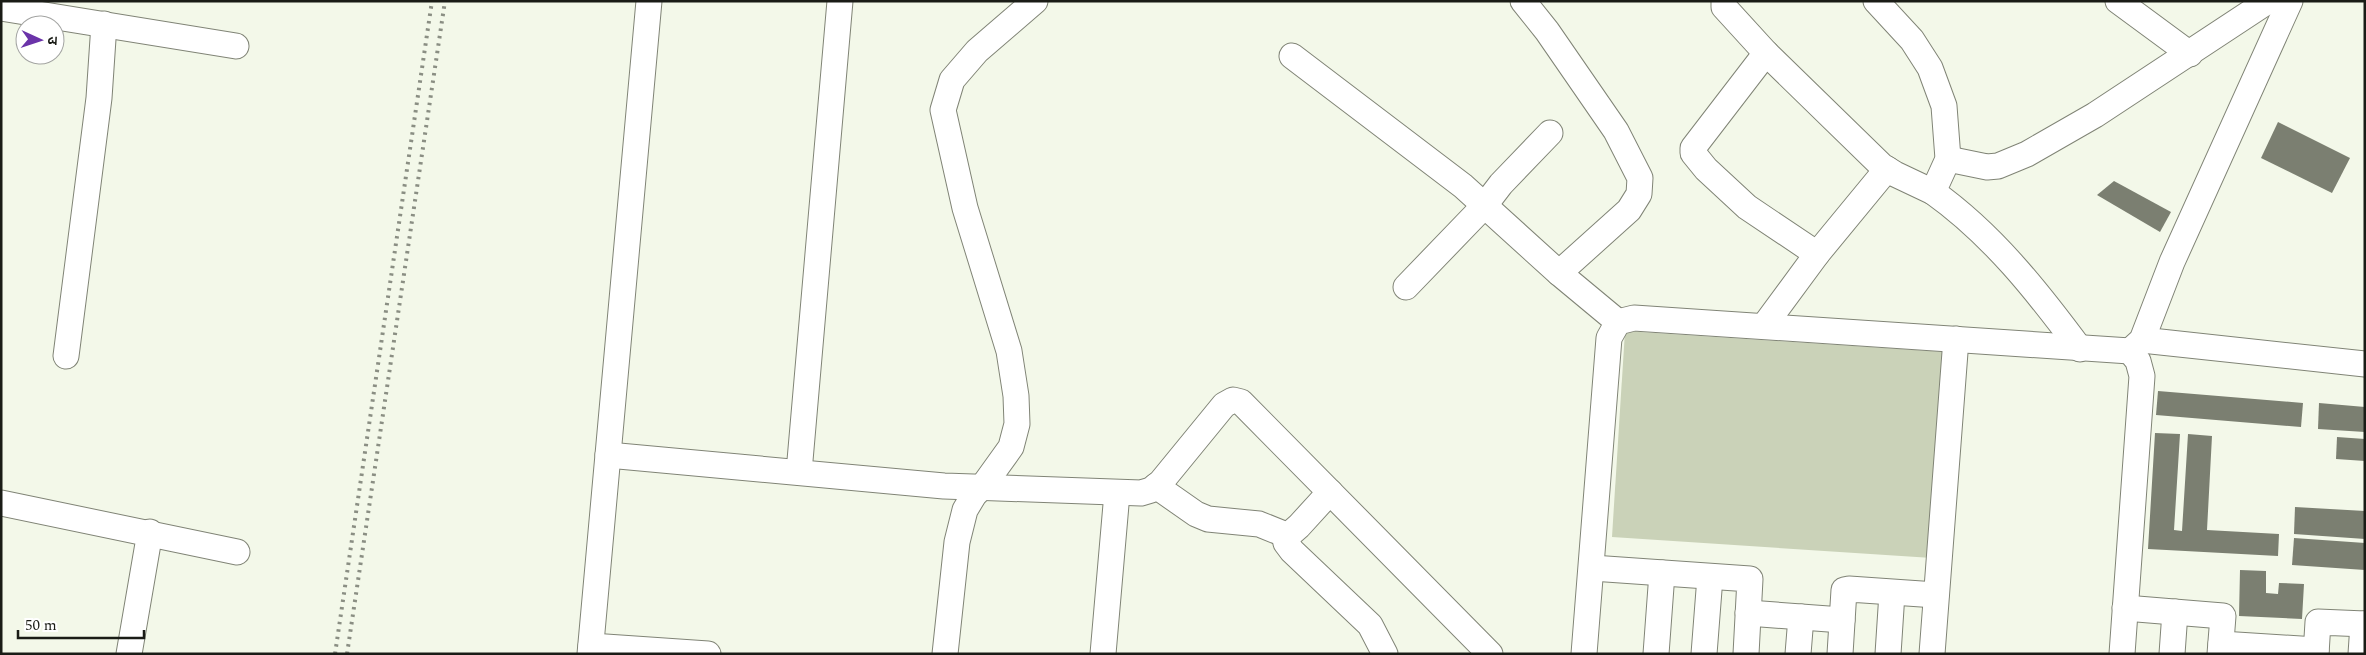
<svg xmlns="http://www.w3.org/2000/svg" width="2366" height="655" font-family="Spectral,'Noto Sans Devanagari',serif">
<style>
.green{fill:#cad2b8}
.building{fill:#7b7f71}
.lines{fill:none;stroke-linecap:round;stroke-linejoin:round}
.minor-casing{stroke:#808476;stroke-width:27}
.minor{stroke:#fff;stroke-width:25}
.rail{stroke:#8a8e83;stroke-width:4;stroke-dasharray:2.5 5;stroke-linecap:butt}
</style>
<rect width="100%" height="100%" fill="#f3f8e9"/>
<path class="green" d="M1625,331l321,21 -14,206 -320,-21z"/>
<g class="building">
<path d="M2278,122l72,36 -18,35 -71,-35z"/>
<path d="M2114,181l57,31 -11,20 -63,-37z"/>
<path d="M2158,391l145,12 -2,24 -145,-12z"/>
<path d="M2319,403l46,4v25l-47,-3z"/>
<path d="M2155,433l25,1 -6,96 8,1 6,-97 24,2 -5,94 72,4 -1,22 -130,-7z"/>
<path d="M2337,437l28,2v22l-29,-2z"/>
<path d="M2295,507l70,4v28l-71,-5z"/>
<path d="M2294,538l71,5v27l-73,-5z"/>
<path d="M2240,570l26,1v22l12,1 1,-11 25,1 -2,35 -63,-3z"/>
</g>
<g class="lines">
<g class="minor-casing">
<g id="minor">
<path d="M1523,1l24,30 69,100 24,47 -1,16 -10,16 -70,63"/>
<path d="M1724,1v6l42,46 116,113 13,8 38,18"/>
<path d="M1876,1l36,39 18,28 14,38 4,53 -15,33c59,42 104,99 147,157"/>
<path d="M2118,1l72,53"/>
<path d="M1,8l235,38"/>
<path d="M1766,53l-73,95v5l13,16 41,38 70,47"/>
<path d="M1292,56l171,130 96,87 59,49"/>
<path d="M1948,159l39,8 11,-1 29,-12 68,-39 173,-114"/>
<path d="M1406,287l79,-82 16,-21 49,-51"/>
<path d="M1764,326l53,-72 70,-85"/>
<path d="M2142,340l223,24"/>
<path d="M66,356l33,-258 5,-74"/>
<path d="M608,455l336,31 197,7 10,-3 10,-8 63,-77 9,-5 8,2 249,252"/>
<path d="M799,472l41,-471"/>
<path d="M1156,486l40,28 12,5 51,5 25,10 7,-1 8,-7 31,-34"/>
<path d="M1,503l236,49"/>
<path d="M1284,534l2,9 6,8 78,74 15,29"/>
<path d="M1592,568l158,11 -4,75"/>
<path d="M2125,608l98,8 -3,38"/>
<path d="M1748,613l94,7"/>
<path d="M2221,644l95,6"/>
<path d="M591,646l117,8"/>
<path d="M129,654l21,-122"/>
<path d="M590,654l59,-653"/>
<path d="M945,654l12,-112 8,-32 9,-15 9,-9 28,-39 6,-23 -1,-28 -7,-45 -44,-143 -22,-98 9,-30 25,-29 58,-50"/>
<path d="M1103,654l14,-161"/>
<path d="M1584,654l25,-316 9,-16 16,-4 496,33 12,-11 30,-78 118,-261"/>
<path d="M1656,654l6,-81"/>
<path d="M1704,654l6,-77"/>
<path d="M1798,654l3,-37"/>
<path d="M1840,654l4,-64 5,-1 87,6"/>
<path d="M1888,654l4,-61"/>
<path d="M1932,654l24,-315"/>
<path d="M2122,654l20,-278 -4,-15 -8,-10"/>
<path d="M2172,654l3,-42"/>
<path d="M2316,654l2,-32 47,2"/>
<path d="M2361,654l2,-30"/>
</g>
</g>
<use href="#minor" class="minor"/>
<g class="rail">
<path d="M335,654l97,-653"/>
<path d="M347,654l98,-653"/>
</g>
</g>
<rect width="2366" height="655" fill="none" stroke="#1a1c16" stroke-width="5"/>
<g transform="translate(40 40) rotate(93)"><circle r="24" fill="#ffffff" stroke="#a3a4a2"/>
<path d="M0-4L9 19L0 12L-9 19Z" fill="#6b33a9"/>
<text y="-8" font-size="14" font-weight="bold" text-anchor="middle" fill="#1a1c16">उ</text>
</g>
<path d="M18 630v8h126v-8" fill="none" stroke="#1a1c16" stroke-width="2.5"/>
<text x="25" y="630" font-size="15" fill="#1a1c16" stroke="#ffffff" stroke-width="4" paint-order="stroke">50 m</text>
</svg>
